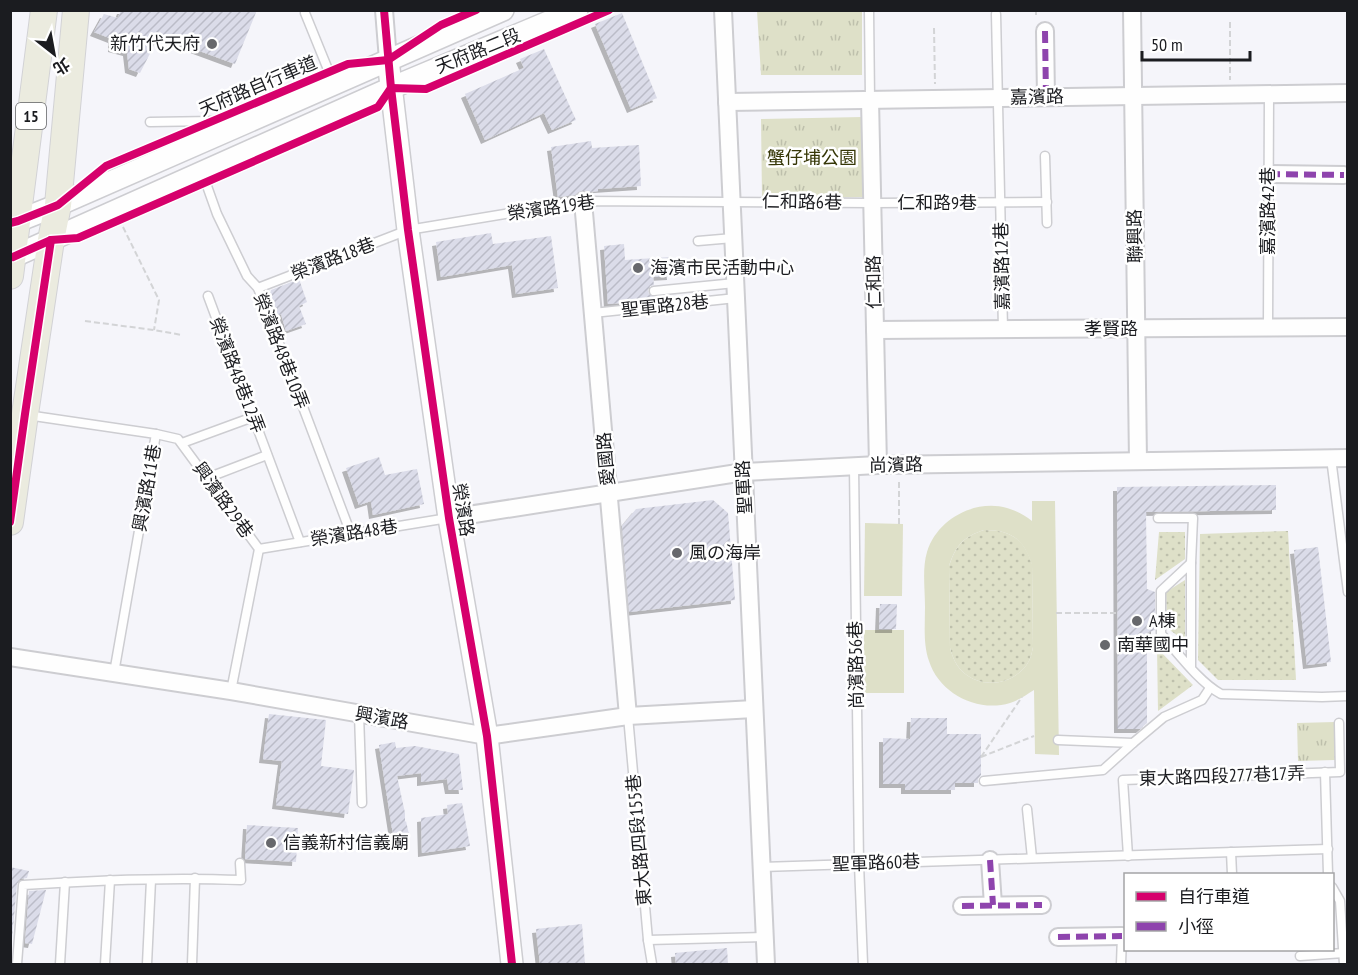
<svg xmlns="http://www.w3.org/2000/svg" width="1358" height="975" font-family="'PT Sans Narrow','Noto Sans TC','Noto Sans JP',sans-serif">
<style>
.grass{fill:url(#grass-dots)}
.park{fill:url(#park-tufts)}
.pitch{fill:#dee0c8;fill-rule:evenodd}
.building{fill:url(#building-hatch);filter:url(#shadow)}
.lines{fill:none;stroke-linecap:round;stroke-linejoin:round}
.service-casing{stroke:#cdcdd1;stroke-width:11}
.minor-casing{stroke:#cdcdd1;stroke-width:20}
.tertiary-casing{stroke:#cdcdd1;stroke-width:24}
.primary-casing{stroke:#d2d2d5;stroke-width:28}
.path{stroke:#d3d4d6;stroke-width:2;stroke-dasharray:6 3;stroke-linecap:butt}
.service{stroke:#fefefe;stroke-width:8}
.minor{stroke:#fefefe;stroke-width:16}
.tertiary{stroke:#fefefe;stroke-width:21}
.primary{stroke:#ebebdf;stroke-width:26}
.quiet{stroke:#8e44ad;stroke-width:6;stroke-dasharray:12 6;stroke-linecap:butt}
.cycleway-casing{stroke:#fff;stroke-width:11}
.cycleway{stroke:#d6006c;stroke-width:8}
.poi-dot{fill:#67686c;stroke:#fff;stroke-width:2}
.labels{text-anchor:middle;stroke-width:5;stroke-linejoin:round;paint-order:stroke}
.shield{fill:#fff;stroke:#5f6063;stroke-width:1.5}
.shield-label{font-size:16px;font-weight:bold;fill:#1b1c20}
.poi-label{font-size:18px;fill:#1b1c20;stroke:#fff;text-anchor:start}
.street-label{font-size:18px;fill:#1b1c20;stroke:#fff}
.park-label{font-size:18px;fill:#363707;stroke:#fff}
</style>
<defs>
<pattern id="grass-dots" width="8" height="8" patternUnits="userSpaceOnUse" patternTransform="scale(1.5)"><rect width="8" height="8" fill="#dee0c8"/><path d="M2 2h.1M6 6h.1" fill="none" stroke="#bec0ac" stroke-width="1.8" stroke-linecap="round"/></pattern>
<pattern id="park-tufts" width="24" height="20" patternUnits="userSpaceOnUse" patternTransform="scale(1.5)"><rect width="24" height="20" fill="#dee0c8"/><path d="M3 7l-1-3M5 7V3M7 7l1-3M15 17l-1-3M17 17v-4M19 17l1-3" fill="none" stroke="#bec0ac"/></pattern>
<pattern id="building-hatch" width="6" height="6" patternUnits="userSpaceOnUse" patternTransform="scale(1.5)"><rect width="6" height="6" fill="#dbdce9"/><path d="M-1 1l2-2M0 6l6-6M5 7l2-2" fill="none" stroke="#bbbcc8"/></pattern>
<filter id="shadow"><feDropShadow dx="-4" dy="4" stdDeviation="0" flood-color="#0004"/></filter>
</defs>
<rect width="100%" height="100%" fill="#f5f5fa"/>
<g class="grass">
<path d="M984,530c27,0 40,9 48,34l1,83c-1,5 -2,10 -4,14 -13,23 -45,29 -65,12 -8,-7 -11,-15 -14,-25l-1,-82c7,-21 14,-29 35,-36z"/>
<path d="M1288,531l8,149h-78l-20,-20 2,-126z"/>
<path d="M1159,532h26v27l-30,21z"/>
<path d="M1185,580v61l-18,-13 -1,-36z"/>
<path d="M1157,648l36,37 -35,26z"/>
</g>
<g class="park">
<path d="M757,11h105v64h-101z"/>
<path d="M862,117l1,80 -101,2 -1,-80z"/>
<path d="M1335,722v38l-37,1 -1,-38z"/>
</g>
<g class="pitch">
<path d="M1032,501h23l4,254 -24,-1 -1,-64c-8,5 -15,10 -24,13 -33,10 -71,-10 -81,-42 -6,-17 -4,-36 -4,-54 0,-19 -3,-38 2,-55 10,-33 48,-53 80,-44 10,3 17,7 25,13zM984,530c27,0 40,9 48,35l1,82c-1,5 -2,10 -4,14 -13,23 -45,29 -65,12 -8,-7 -11,-15 -14,-25l-1,-82c7,-21 14,-29 35,-36z"/>
<path d="M865,523l38,1 -1,72h-38z"/>
<rect x="864" y="630" width="40" height="63"/>
</g>
<g class="building">
<path d="M121,10h136l-22,54 -76,-28 -19,37 -11,-4 -2,-17 -15,-4v-9l-18,-7 10,-18 14,4z"/>
<path d="M622,13l35,85 -26,11 -36,-85z"/>
<path d="M544,49l32,71 -24,10 -8,-17 -59,27 -20,-46 59,-26 -4,-9z"/>
<path d="M591,141l1,7 47,-3 2,41 -43,3v2l-9,1 -7,-1 -7,4 -17,2 -7,-50z"/>
<path d="M491,233l2,11 58,-8 7,52 -42,6 -4,-29 -71,12 -5,-35z"/>
<path d="M624,244l1,16 44,-3 2,19 -18,1 1,8 -4,1 -2,3 1,5 6,3v3l-47,4 -4,-58z"/>
<path d="M299,279l8,23 -8,4 7,18 -20,7 -5,-17 -6,2 -6,-16 2,-10z"/>
<path d="M379,457l6,18 32,-6 7,35 -51,11 -2,-14 -12,4 -13,-37z"/>
<path d="M1276,485v25l-130,2 1,77 8,3v38l-8,3v90l-7,6h-22l-1,-242z"/>
<path d="M713,500l15,13 7,87 -106,12 -7,-86 14,-17z"/>
<path d="M1318,547l13,115 -24,3 -13,-115z"/>
<path d="M880,604h17l-1,25h-17z"/>
<path d="M269,714l57,6 -5,46 33,4 -6,44 -72,-9 6,-44 -19,-2z"/>
<path d="M911,718h36v16h34v41l-3,4v4h-23v7h-50v-6h-22v-46l27,1z"/>
<path d="M395,742l1,6 19,-2 44,8 4,36h-14l-2,-11 -26,3v-9l-24,3 8,37v9l1,-1 4,18 -16,2 -15,-96z"/>
<path d="M462,803l8,43 -48,7 -1,-35 27,-4 -1,-9z"/>
<path d="M247,825l51,3 -2,34 -51,-3z"/>
<path d="M10,867l19,4 -2,7 -7,1 -3,5 -5,55h-2z"/>
<path d="M46,890l-14,54 -7,-1 4,-52z"/>
<path d="M582,924l3,40h-45l-4,-35z"/>
<path d="M727,948l1,16h-52l-1,-11z"/>
</g>
<g class="lines">
<g class="service-casing">
<g id="service">
<path d="M305,10v3l24,59 3,12"/>
<path d="M869,10l1,90"/>
<path d="M996,14l7,315"/>
<path d="M150,122l63,-1 9,11"/>
<path d="M1045,156l2,67"/>
<path d="M202,172l15,42 30,62 11,12 93,246"/>
<path d="M698,241l35,-3"/>
<path d="M258,288l150,-58 175,-29 289,2 175,-1"/>
<path d="M654,291l81,-8"/>
<path d="M208,296l92,246"/>
<path d="M593,313l143,-15"/>
<path d="M1268,327l1,-233"/>
<path d="M27,415l129,19 22,5 81,110 -28,142"/>
<path d="M182,443l71,-26"/>
<path d="M1331,458l17,134"/>
<path d="M854,466l5,398 4,100"/>
<path d="M207,478l60,-23"/>
<path d="M1158,518h35l-2,45"/>
<path d="M259,549l189,-31"/>
<path d="M1191,667v-104l-30,28v43c17,19 38,48 60,60l101,3 26,-1"/>
<path d="M114,673l42,-239"/>
<path d="M359,714l3,89"/>
<path d="M628,716l20,224 4,24"/>
<path d="M1058,740l75,3 31,-26 38,-17 8,-12"/>
<path d="M1325,772l3,102"/>
<path d="M984,781l119,-11 30,-27"/>
<path d="M1027,809l5,49"/>
<path d="M1231,852l1,22"/>
<path d="M1128,856l-5,-76 217,-8 -1,-49"/>
<path d="M761,867l567,-18"/>
<path d="M1332,887l8,14 4,63"/>
<path d="M648,940l117,-3"/>
<path d="M1300,956l44,-3"/>
<path d="M17,964l6,-79c73,-5 145,-8 218,-5l-1,-17"/>
<path d="M60,964l5,-82"/>
<path d="M105,964l5,-84"/>
<path d="M147,964l4,-84"/>
<path d="M192,964l3,-86"/>
<path d="M1121,964l1,-28"/>
</g>
</g>
<g class="minor-casing">
<g id="minor">
<path d="M384,10l4,50"/>
<path d="M723,10l43,954"/>
<path d="M1132,10l6,451"/>
<path d="M1045,31l1,66"/>
<path d="M870,100l8,365"/>
<path d="M727,102l621,-9"/>
<path d="M1268,174l76,1"/>
<path d="M583,201l45,515"/>
<path d="M875,330l473,-3"/>
<path d="M449,518l295,-46 134,-7 470,-7"/>
<path d="M10,657l221,34 256,45 141,-20 126,-7"/>
<path d="M990,860l3,45"/>
<path d="M962,906l80,-1"/>
<path d="M1058,937l64,-1"/>
</g>
</g>
<g class="tertiary-casing">
<g id="tertiary">
<path d="M388,60l20,170 41,288 38,218 25,228"/>
<path d="M10,224l48,-19 445,-195"/>
<path d="M10,258l381,-170 186,-78"/>
</g>
</g>
<g class="primary-casing">
<g id="primary">
<path d="M10,276l34,-266"/>
<path d="M10,522l15,-108 26,-174 7,-35 18,-195"/>
</g>
</g>
<g class="path">
<path d="M1036,10v5"/>
<path d="M1230,22v58"/>
<path d="M934,28l1,56"/>
<path d="M123,227l36,73 -5,30"/>
<path d="M85,321l69,9 28,5"/>
<path d="M899,524v-45"/>
<path d="M1056,613h62"/>
<path d="M981,757l41,-60"/>
<path d="M981,757l53,-21"/>
</g>
<use href="#service" class="service"/>
<use href="#minor" class="minor"/>
<use href="#tertiary" class="tertiary"/>
<use href="#primary" class="primary"/>
<g class="quiet">
<path d="M1045,31l1,66"/>
<path d="M1268,174l76,1"/>
<path d="M990,860l3,45"/>
<path d="M962,906l80,-1"/>
<path d="M1058,937l64,-1"/>
</g>
<g class="cycleway-casing">
<g id="cycleway">
<path d="M384,10l7,78 17,142 41,288 38,218 25,228"/>
<path d="M10,223l8,-2 40,-16 48,-39 242,-102 40,-4 53,-35 35,-15"/>
<path d="M13,257l38,-17 27,-2 300,-131 13,-19 35,1 183,-79"/>
<path d="M10,522l15,-108 26,-174"/>
</g>
</g>
<use href="#cycleway" class="cycleway"/>
</g>
<g class="poi-dot">
<circle cx="212" cy="44" r="6"/>
<circle cx="638" cy="268" r="6"/>
<circle cx="677" cy="553" r="6"/>
<circle cx="1137" cy="621" r="6"/>
<circle cx="1105" cy="645" r="6"/>
<circle cx="271" cy="843" r="6"/>
</g>
<g class="labels">
<rect class="shield" x="16" y="103" width="30" height="26" rx="4.5"/>
<g class="shield-label">
<text x="31" y="122">15</text>
</g>
<g class="poi-label">
<text x="200" y="50" text-anchor="end">新竹代天府</text>
<text x="650" y="274">海濱市民活動中心</text>
<text x="689" y="559">風の海岸</text>
<text x="1149" y="627">A棟</text>
<text x="1117" y="651">南華國中</text>
<text x="283" y="849">信義新村信義廟</text>
</g>
<g class="street-label">
<text transform="translate(478 51) rotate(-22)" y="6">天府路二段</text>
<text transform="translate(258 86) rotate(-23)" y="6">天府路自行車道</text>
<text transform="translate(1037 97) rotate(-1)" y="6">嘉濱路</text>
<text transform="translate(802 202) rotate(1)" y="6">仁和路6巷</text>
<text x="937" y="209">仁和路9巷</text>
<text transform="translate(551 208) rotate(-8)" y="6">榮濱路19巷</text>
<text transform="translate(1268 211) rotate(-90)" y="6">嘉濱路42巷</text>
<text transform="translate(1135 236) rotate(-91)" y="6">聯興路</text>
<text transform="translate(333 259) rotate(-21)" y="6">榮濱路18巷</text>
<text transform="translate(1002 266) rotate(-91)" y="6">嘉濱路12巷</text>
<text transform="translate(874 282) rotate(-91)" y="6">仁和路</text>
<text transform="translate(665 306) rotate(-6)" y="6">聖軍路28巷</text>
<text x="1111" y="335">孝賢路</text>
<text transform="translate(281 351) rotate(69)" y="6">榮濱路48巷10弄</text>
<text transform="translate(237 375) rotate(69)" y="6">榮濱路48巷12弄</text>
<text transform="translate(606 459) rotate(-95)" y="6">愛國路</text>
<text transform="translate(896 465) rotate(-1)" y="6">尚濱路</text>
<text transform="translate(744 487) rotate(-93)" y="6">聖軍路</text>
<text transform="translate(147 488) rotate(-80)" y="6">興濱路11巷</text>
<text transform="translate(223 500) rotate(54)" y="6">興濱路29巷</text>
<text transform="translate(463 510) rotate(81)" y="6">榮濱路</text>
<text transform="translate(354 533) rotate(-9)" y="6">榮濱路48巷</text>
<text transform="translate(856 665) rotate(-91)" y="6">尚濱路56巷</text>
<text transform="translate(382 718) rotate(10)" y="6">興濱路</text>
<text transform="translate(1222 776) rotate(-2)" y="6">東大路四段277巷17弄</text>
<text transform="translate(639 840) rotate(-95)" y="6">東大路四段155巷</text>
<text transform="translate(876 863) rotate(-2)" y="6">聖軍路60巷</text>
</g>
<g class="park-label">
<text x="812" y="164">蟹仔埔公園</text>
</g>
</g>
<rect width="1358" height="975" fill="none" stroke="#1b1c20" stroke-width="24"/>
<rect x="1124" y="873" width="210" height="78" fill="#ffffff" stroke="#a4a4a6" stroke-width="1.5"/>
<rect x="1136" y="892" width="30" height="9" fill="#d6006c" stroke="#a4a4a6" stroke-width="1.5"/>
<text x="1178" y="903" font-size="18" fill="#1b1c20">自行車道</text>
<rect x="1136" y="922" width="30" height="9" fill="#8e44ad" stroke="#a4a4a6" stroke-width="1.5"/>
<text x="1178" y="933" font-size="18" fill="#1b1c20">小徑</text>
<g transform="translate(54 54) rotate(149)" stroke="#ffffff" stroke-width="4.5" paint-order="stroke">
<path d="M0-4.5L10 22L0 15L-10 22Z" fill="#1b1c20"/>
<text y="-9" font-size="16" font-weight="bold" text-anchor="middle" fill="#1b1c20">北</text>
</g>
<path d="M1142 51v9h108v-9" fill="none" stroke="#1b1c20" stroke-width="3"/>
<text x="1151" y="51" font-size="18" fill="#1b1c20" stroke="#ffffff" stroke-width="4.5" paint-order="stroke">50 m</text>
</svg>
